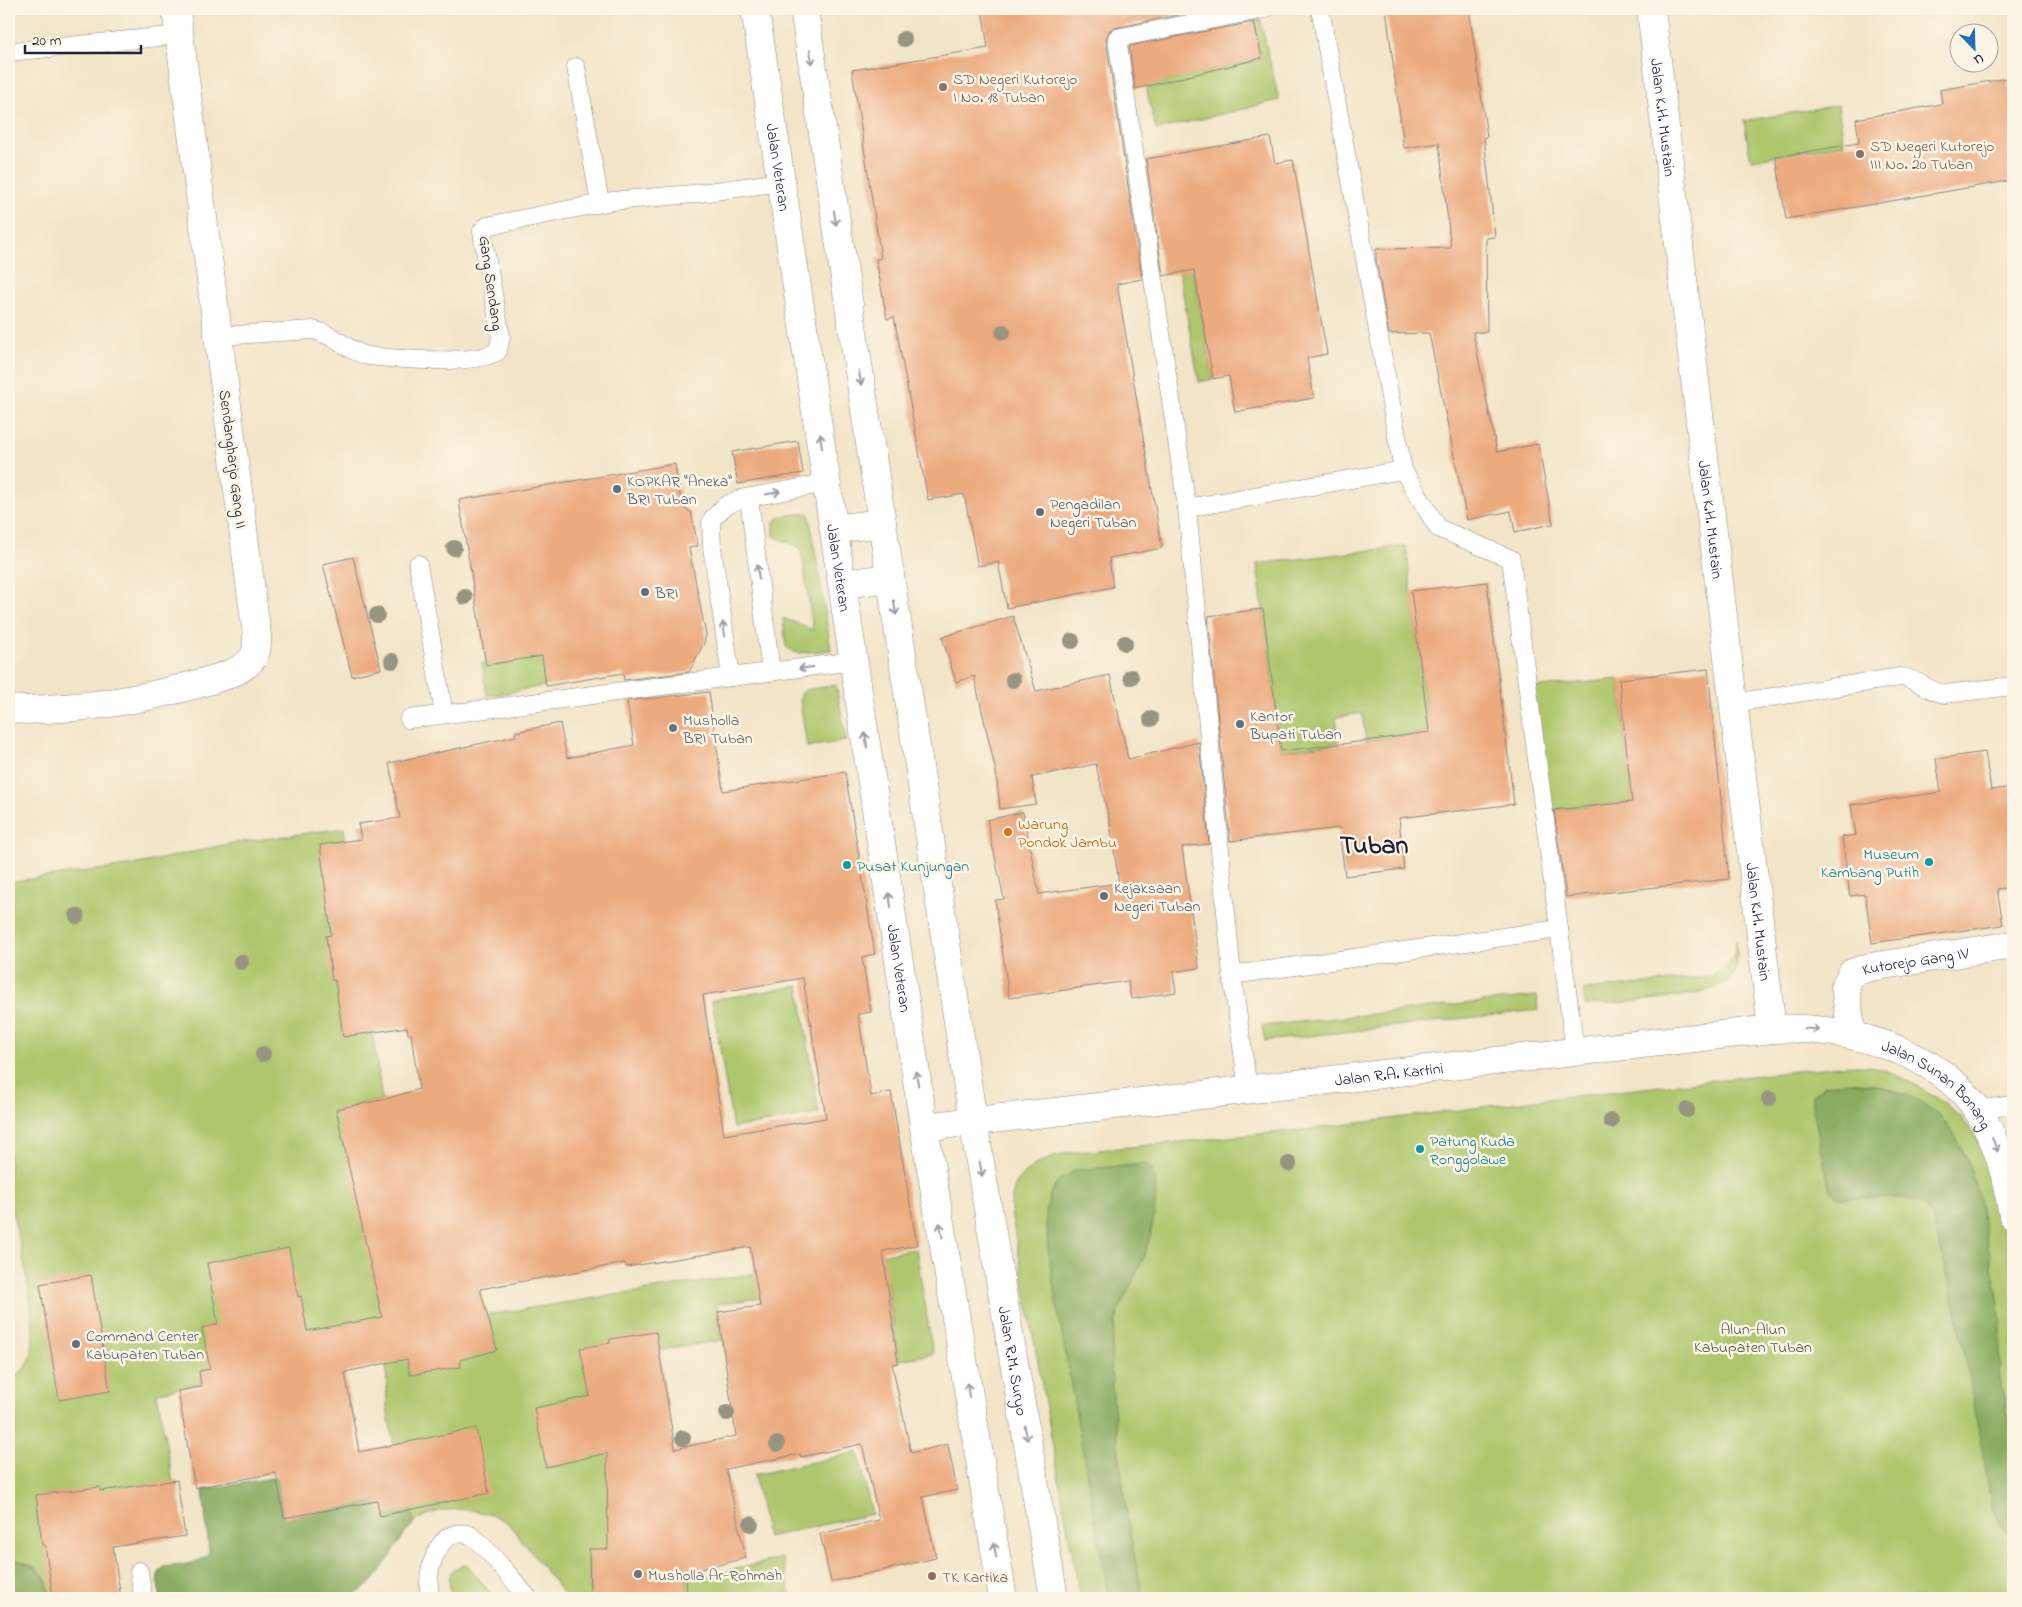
<svg xmlns="http://www.w3.org/2000/svg" width="2022" height="1607" font-family="'Indie Flower',sans-serif">
<style>
.green{fill:#aec76d;stroke:#687454}
.forest{fill:#8aac60;stroke:#56674e}
.building{fill:#ecaa7f;fill-rule:evenodd}
.lines{fill:none;stroke-linecap:round;stroke-linejoin:round}
.lane-casing{stroke:#8a8381;stroke-width:19}
.street-casing{stroke:#8a8381;stroke-width:29}
.secondary-casing{stroke:#8a8381;stroke-width:29}
.lane{stroke:#fff;stroke-width:18}
.street{stroke:#fff;stroke-width:28}
.secondary{stroke:#fff;stroke-width:28}
.tree{fill:#979582}
.oneway{stroke:#9c9ca7}
.education-dot{fill:#8d6e63;stroke:#fcf5e5;stroke-width:2}
.service-dot{fill:#5c6f8a;stroke:#fcf5e5;stroke-width:2}
.worship-dot{fill:#6b7280;stroke:#fcf5e5;stroke-width:2}
.food-dot{fill:#e8710a;stroke:#fcf5e5;stroke-width:2}
.culture-dot{fill:#0f9aa8;stroke:#fcf5e5;stroke-width:2}
.labels{text-anchor:middle;stroke-width:5;stroke-linejoin:round;paint-order:stroke}
.education-label{font-size:16px;fill:#785e54;stroke:#fcf5e5;text-anchor:start}
.street-label{font-size:16px;fill:#22223b;stroke:#fcf5e5}
.service-label{font-size:16px;fill:#4e5e75;stroke:#fcf5e5;text-anchor:start}
.worship-label{font-size:16px;fill:#5b616d;stroke:#fcf5e5;text-anchor:start}
.food-label{font-size:16px;fill:#c56008;stroke:#fcf5e5;text-anchor:start}
.culture-label{font-size:16px;fill:#0d838f;stroke:#fcf5e5;text-anchor:start}
.park-label{font-size:16px;fill:#4c544a;stroke:#fcf5e5}
.town-label{font-size:26px;font-weight:bold;fill:#22223b;stroke:#fcf5e5}
</style>
<rect width="100%" height="100%" fill="#fcf5e5"/>
<filter id="ink" filterUnits="userSpaceOnUse"><feTurbulence type="fractalNoise" baseFrequency=".02" numOctaves="2"/><feDisplacementMap in="SourceGraphic" scale="10" xChannelSelector="R" yChannelSelector="G"/><feConvolveMatrix kernelMatrix="1 2 1 2 8 2 1 2 1" color-interpolation-filters="sRGB"/></filter>
<filter id="wash" filterUnits="userSpaceOnUse"><feTurbulence type="fractalNoise" baseFrequency=".0096" numOctaves="4" result="noise"/><feDisplacementMap in="SourceGraphic" scale="20" xChannelSelector="R" yChannelSelector="G"/><feGaussianBlur stdDeviation="1.12" result="paint"/><feColorMatrix in="noise" values="0 0 0 0 0 0 0 0 0 0 0 0 0 0 0 0 0 1.4 0 .05"/><feComposite in="paint" operator="in"/></filter>
<g filter="url(#wash)">
<rect width="100%" height="100%" fill="#f2e4c7"/>
<g class="green">
<path d="M1260,19l19,81 -123,30 -19,-81 25,33 100,-24 -9,-37z"/>
<path d="M1838,105l6,39 -93,16 -7,-39z"/>
<path d="M1178,181l35,198 -14,3 -36,-199z"/>
<path d="M809,513l22,137 -33,3 -5,-1 -7,-6 -3,-28 30,12 -12,-82 -27,-12v-14l7,-6z"/>
<path d="M1406,546l23,186 -63,9 -4,-28 -26,4 3,26 -58,8 -24,-187z"/>
<path d="M543,652l6,33 -62,11 -5,-33z"/>
<path d="M1619,679l13,123 -88,9 -13,-123z"/>
<path d="M836,685l10,56 -39,6 -7,-47 1,-6 5,-4z"/>
<path d="M344,828l38,272 -45,9 109,212 470,-72 17,105 -34,6 -12,-80 -170,24 5,36 -60,10 -54,13 85,192 2,24 87,-21 9,40h-104l-1,-51 -97,2 1,49h-23l-59,-75c-25,-16 -70,-20 -94,0l-18,-67 -9,-48 -1,-74 -110,31 -119,28 25,142 -73,12 8,51h-67c-4,-29 -14,-32 -41,-40v-177c7,-5 18,-13 21,-22 11,-34 -11,-122 -21,-159v-318l125,-17 94,-21z"/>
<path d="M1736,941c1,12 3,27 -5,37 -18,22 -116,24 -146,27l-1,-15 124,-13c17,-6 28,-17 28,-36z"/>
<path d="M799,986l20,128 -86,14 -21,-128z"/>
<path d="M1537,996l1,14 -273,31 -3,-15z"/>
<path d="M1849,1065l26,2 17,6 45,24 24,20 18,24 9,19 13,56 12,65v317h-933l-69,-387c-1,-38 25,-50 58,-58l242,-24 226,-29z"/>
<path d="M858,1452l14,62 -105,23 -13,-62z"/>
<path d="M466,1565l4,3 24,30h-42c-3,-16 -8,-30 14,-33z"/>
</g>
<g class="forest">
<path d="M1850,1082c106,9 122,72 138,164 5,27 12,55 13,83 0,16 -3,33 -1,49 3,23 12,45 13,67 2,28 0,56 0,84h-8l-5,-3 -7,-15 -29,-163 -17,-76 -16,-58 -8,-10 -9,-4 -14,-2h-57l-7,-2 -6,-6 -18,-85v-9l13,-11z"/>
<path d="M1144,1164l6,2c13,18 1,75 -8,95 -8,19 -19,36 -25,56 -11,41 -3,86 1,128 6,51 13,103 26,153h-35l-56,-314 -5,-37 -2,-34 4,-19 8,-13 18,-11z"/>
<path d="M396,1456l18,67c-23,24 -36,69 -71,75h-182c-2,-10 -7,-23 2,-31 14,-2 38,-2 46,-15l-6,-62z"/>
<path d="M9,1558c27,8 37,11 41,40h-41z"/>
</g>
<g id="blocks">
<g class="building">
<path d="M982,9h215v2l-82,17 -5,2 -4,9 36,240 -25,5 45,264 -53,10 4,29 -106,21 -9,-46 -20,4 -14,-72 -36,6 -34,-183 -7,2 -11,-60 5,-1 -29,-188 136,-22z"/>
<path d="M1386,9h83l18,128h-3l11,100 -9,1 1,94h-14l24,120 41,-8 15,80 -38,8 -4,-21 -44,9 -38,-187 -40,1 -13,-75v-10l75,-1 -12,-105 -35,5z"/>
<path d="M1254,22l8,36 -127,31 -6,-43z"/>
<path d="M2008,78l5,34v68l-227,39 -10,-62 83,-14 -3,-24 86,-15 -2,-14z"/>
<path d="M1270,137l5,26 18,-3 34,194 -20,4 7,40 -79,14 -6,-36 -16,3 -19,-109 -31,6 -17,-117z"/>
<path d="M798,441l5,32 -65,11 -6,-32z"/>
<path d="M675,464l7,43 9,5 7,34 -9,2 17,87 -2,8 -15,29 -65,8 -1,-7 -77,13 -4,-30 -56,9 -27,-165z"/>
<path d="M353,557l28,112 -29,7 -29,-112z"/>
<path d="M1487,582l27,222 -115,14 5,51 -59,7 -6,-48 -109,13 -22,-225 55,-7 18,142 85,-10 63,-9 -18,-141z"/>
<path d="M1013,616l23,75 74,-16 18,84 71,-17 10,102 -27,3 17,121 -26,4 3,20 -45,7 -3,-18 -119,17 -14,-98 9,-1 -17,-79 36,-8 16,82 80,-11 -9,-59 -14,-60 -64,13 4,27 -36,5 -4,-37 -22,-96 -18,6 -14,-45z"/>
<path d="M1708,669l21,210 -163,18 -12,-87 78,-8 -13,-123z"/>
<path d="M709,692l14,99 122,-19 30,182 -13,3 9,55 -13,2 13,82 20,-4 26,153 -34,6 15,112 -6,1 19,89 37,-9 9,46 -34,7 13,61 -105,24 -11,-48 59,-14 -17,-76 -61,13 -1,-3 -74,15 20,89 -60,15 1,25h-97l-1,-49h19l-1,-96 -61,14 -12,-59 56,-12 -10,-48 30,-5v-4l46,-7 19,117 61,-13 -18,-124 42,-6 -10,-59 -124,20 -1,-4 -145,26 17,61 -37,10 1,7 -51,8 -3,-16 -62,13 14,80 117,-24 13,65 -109,23 -3,-15 -93,17 -8,-45 -81,15 -17,-97 23,-4 -2,-16 11,-2 -8,-41 16,-4 -11,-61 82,-15 9,49 3,-1 6,35 75,-14 -46,-208 46,-9 37,-11 -8,-55h-3l-1,-7 -64,10 -8,-57 -3,1 -6,-45 5,-1 -11,-90 41,-6 -3,-15 42,-6 -11,-55 127,-27 -1,-4 45,-9 7,35 67,-13 -7,-44zM803,978l23,140 -102,17 -21,-140z"/>
<path d="M1985,752l6,38 22,-3v100l-16,2 6,36 -131,18 -7,-49 -15,2 -8,-59 14,-2 -5,-30 90,-13 -5,-33z"/>
<path d="M91,1275l19,116 -51,9 -19,-116z"/>
<path d="M177,1480l8,56 -72,11 8,51h-68l-8,-53h-3l-6,-50 64,-8v4z"/>
</g>
</g>
</g>
<g filter="url(#ink)">
<use href="#blocks" fill-opacity="0" stroke="#8a8381" stroke-width="1"/>
<g class="lines">
<g class="lane-casing">
<g id="lane">
<path d="M1320,9l83,461 35,58 73,31 48,370"/>
<path d="M9,52l170,-17"/>
<path d="M576,67l24,136"/>
<path d="M218,336l95,-6c21,4 34,21 55,26 30,3 106,10 130,-5l3,-14 -18,-98 -1,-8 5,-5 125,-25 81,-7 88,-12"/>
<path d="M749,498l22,174"/>
<path d="M1187,508l216,-38"/>
<path d="M418,564l26,150"/>
<path d="M731,677l-19,-130 -1,-25 2,-4 12,-12 15,-7 87,-16"/>
<path d="M1733,703l167,-26c17,1 28,15 45,17l68,-8"/>
<path d="M409,719l445,-58"/>
<path d="M1232,975l327,-46 16,123"/>
<path d="M1248,1089l-16,-114 -45,-467 -70,-470 148,-29"/>
<path d="M1977,1110l36,-5"/>
<path d="M139,1571l4,27"/>
<path d="M430,1598c-3,-19 -1,-35 10,-52 6,-10 18,-16 30,-11 13,7 47,50 58,63"/>
</g>
</g>
<g class="street-casing">
<g id="street">
<path d="M9,709c17,2 35,0 53,-1 48,-3 89,-11 135,-24 17,-5 43,-10 55,-25 9,-11 4,-31 2,-45l-78,-605"/>
<path id="s1" d="M1852,1035l-7,-49 7,-13 18,-6 143,-22"/>
</g>
</g>
<g class="secondary-casing">
<g id="secondary">
<path id="s2" d="M755,9l169,1118 79,471"/>
<path id="s3" d="M804,9l169,1112 81,477"/>
<path id="s4" d="M1651,9l121,1020"/>
<path d="M834,529l48,-6"/>
<path d="M843,584l47,-6"/>
<path id="s5" d="M924,1127l848,-98c70,-5 166,21 207,83 20,32 28,68 34,104"/>
</g>
</g>
<use href="#lane" class="lane"/>
<use href="#street" class="street"/>
<use href="#secondary" class="secondary"/>
</g>
<g class="tree">
<circle cx="904" cy="39" r="8"/>
<circle cx="1003" cy="332" r="8"/>
<circle cx="454" cy="548" r="8"/>
<circle cx="465" cy="597" r="8"/>
<circle cx="377" cy="615" r="8"/>
<circle cx="1072" cy="641" r="8"/>
<circle cx="1125" cy="643" r="8"/>
<circle cx="392" cy="661" r="8"/>
<circle cx="1131" cy="677" r="8"/>
<circle cx="1013" cy="680" r="8"/>
<circle cx="1151" cy="719" r="8"/>
<circle cx="77" cy="916" r="8"/>
<circle cx="241" cy="962" r="8"/>
<circle cx="263" cy="1054" r="8"/>
<circle cx="1769" cy="1099" r="8"/>
<circle cx="1687" cy="1110" r="8"/>
<circle cx="1611" cy="1121" r="8"/>
<circle cx="1289" cy="1164" r="8"/>
<circle cx="727" cy="1413" r="8"/>
<circle cx="683" cy="1438" r="8"/>
<circle cx="777" cy="1444" r="8"/>
<circle cx="751" cy="1524" r="8"/>
</g>
<defs><path id="oneway-shaft" d="M-6 0H5M1.5-3L5.5 0L1.5 3" fill="none" stroke-width="1.6" stroke-linecap="round" stroke-linejoin="round" transform="scale(1.25)"/></defs>
<g class="oneway">
<use href="#oneway-shaft" transform="translate(811 57) rotate(81)"/>
<use href="#oneway-shaft" transform="translate(835 218) rotate(81)"/>
<use href="#oneway-shaft" transform="translate(860 378) rotate(81)"/>
<use href="#oneway-shaft" transform="translate(821 441) rotate(-99)"/>
<use href="#oneway-shaft" transform="translate(773 493) rotate(-11)"/>
<use href="#oneway-shaft" transform="translate(758 572) rotate(-97)"/>
<use href="#oneway-shaft" transform="translate(895 608) rotate(81)"/>
<use href="#oneway-shaft" transform="translate(724 629) rotate(-99)"/>
<use href="#oneway-shaft" transform="translate(806 668) rotate(173)"/>
<use href="#oneway-shaft" transform="translate(866 740) rotate(-99)"/>
<use href="#oneway-shaft" transform="translate(890 900) rotate(-99)"/>
<use href="#oneway-shaft" transform="translate(1812 1029) rotate(6)"/>
<use href="#oneway-shaft" transform="translate(917 1078) rotate(-99)"/>
<use href="#oneway-shaft" transform="translate(1995 1145) rotate(68)"/>
<use href="#oneway-shaft" transform="translate(981 1169) rotate(80)"/>
<use href="#oneway-shaft" transform="translate(941 1230) rotate(-100)"/>
<use href="#oneway-shaft" transform="translate(968 1390) rotate(-99)"/>
<use href="#oneway-shaft" transform="translate(1026 1433) rotate(80)"/>
<use href="#oneway-shaft" transform="translate(995 1550) rotate(-99)"/>
</g>
</g>
<g class="education-dot">
<circle cx="943" cy="87" r="5"/>
<circle cx="1860" cy="154" r="5"/>
<circle cx="932" cy="1576" r="5"/>
</g>
<g class="service-dot">
<circle cx="617" cy="489" r="5"/>
<circle cx="1040" cy="512" r="5"/>
<circle cx="645" cy="592" r="5"/>
<circle cx="1240" cy="724" r="5"/>
<circle cx="1104" cy="896" r="5"/>
<circle cx="76" cy="1344" r="5"/>
</g>
<g class="worship-dot">
<circle cx="673" cy="728" r="5"/>
<circle cx="638" cy="1574" r="5"/>
</g>
<circle class="food-dot" cx="1008" cy="832" r="5"/>
<g class="culture-dot">
<circle cx="1929" cy="862" r="5"/>
<circle cx="847" cy="865" r="5"/>
<circle cx="1420" cy="1149" r="5"/>
</g>
<g class="labels">
<g class="education-label">
<text x="953" y="84">SD Negeri Kutorejo<tspan x="953" dy="18">I No. 18 Tuban</tspan></text>
<text x="1870" y="151">SD Negeri Kutorejo<tspan x="1870" dy="18">III No. 20 Tuban</tspan></text>
<text x="942" y="1582">TK Kartika</text>
</g>
<g class="street-label">
<text dy="6" stroke="none"><textPath href="#s4" startOffset="109">Jalan K.H. Mustain</textPath></text>
<text dy="6" stroke="none"><textPath href="#s2" startOffset="160">Jalan Veteran</textPath></text>
<text transform="translate(492 283) rotate(82)" y="6">Gang Sendang</text>
<text transform="translate(234 459) rotate(83)" y="6">Sendangharjo Gang II</text>
<text dy="6" stroke="none"><textPath href="#s4" startOffset="514">Jalan K.H. Mustain</textPath></text>
<text dy="6" stroke="none"><textPath href="#s2" startOffset="565">Jalan Veteran</textPath></text>
<text dy="6" stroke="none"><textPath href="#s4" startOffset="919">Jalan K.H. Mustain</textPath></text>
<text dy="6" stroke="none"><textPath href="#s1" startOffset="129">Kutorejo Gang IV</textPath></text>
<text dy="6" stroke="none"><textPath href="#s2" startOffset="970">Jalan Veteran</textPath></text>
<text dy="6" stroke="none"><textPath href="#s5" startOffset="468">Jalan R.A. Kartini</textPath></text>
<text dy="6" stroke="none"><textPath href="#s5" startOffset="1035">Jalan Sunan Bonang</textPath></text>
<text dy="6" stroke="none"><textPath href="#s3" startOffset="1368">Jalan R.M. Suryo</textPath></text>
</g>
<g class="service-label">
<text x="627" y="486">KOPKAR "Aneka"<tspan x="627" dy="18">BRI Tuban</tspan></text>
<text x="1050" y="509">Pengadilan<tspan x="1050" dy="18">Negeri Tuban</tspan></text>
<text x="655" y="598">BRI</text>
<text x="1250" y="721">Kantor<tspan x="1250" dy="18">Bupati Tuban</tspan></text>
<text x="1114" y="893">Kejaksaan<tspan x="1114" dy="18">Negeri Tuban</tspan></text>
<text x="86" y="1341">Command Center<tspan x="86" dy="18">Kabupaten Tuban</tspan></text>
</g>
<g class="worship-label">
<text x="683" y="725">Musholla<tspan x="683" dy="18">BRI Tuban</tspan></text>
<text x="648" y="1580">Musholla Ar-Rohmah</text>
</g>
<g class="food-label">
<text x="1018" y="829">Warung<tspan x="1018" dy="18">Pondok Jambu</tspan></text>
</g>
<g class="culture-label">
<text x="1919" y="859" text-anchor="end">Museum<tspan x="1919" dy="18">Kambang Putih</tspan></text>
<text x="857" y="871">Pusat Kunjungan</text>
<text x="1430" y="1146">Patung Kuda<tspan x="1430" dy="18">Ronggolawe</tspan></text>
</g>
<g class="park-label">
<text x="1753" y="1334">Alun-Alun<tspan x="1753" dy="18">Kabupaten Tuban</tspan></text>
</g>
<g class="town-label">
<text x="1374" y="853">Tuban</text>
</g>
</g>
<rect width="2022" height="1607" fill="none" stroke="#fcf5e5" stroke-width="30"/>
<g transform="translate(1974 48) rotate(157)"><circle r="24" fill="#fcf5e5" stroke="#a5a1a1"/>
<path d="M0-4L9 19L0 12L-9 19Z" fill="#1f6fb2"/>
<text y="-8" font-size="14" font-weight="bold" text-anchor="middle" fill="#22223b">U</text>
</g>
<path d="M25 45v8h116v-8" fill="none" stroke="#22223b" stroke-width="2.5"/>
<text x="32" y="45" font-size="15" fill="#22223b" stroke="#fcf5e5" stroke-width="4" paint-order="stroke">20 m</text>
</svg>
